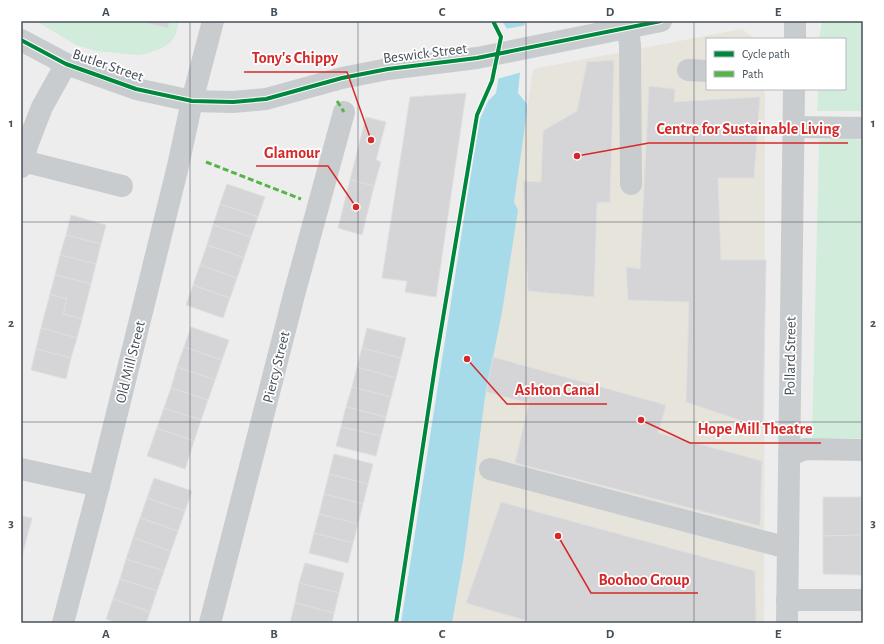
<svg xmlns="http://www.w3.org/2000/svg" width="884" height="644" font-family="'Alegreya Sans',sans-serif">
<style>
.commercial{fill:#e7e4dc}
.green{fill:#d2ecdc}
.water{fill:#a7dbe9}
.pier{fill:#eeeded}
.building{fill:#d5d5d7;stroke:#dfdfe0}
.lines{fill:none;stroke-linecap:round;stroke-linejoin:round}
.minor{stroke:#c9ccce;stroke-width:22}
.quiet{stroke:#57b448;stroke-width:3;stroke-dasharray:6 3;stroke-linecap:butt}
.cycleway-casing{stroke:#fff;stroke-width:6}
.cycleway{stroke:#00873e;stroke-width:4}
.grid{fill:none;stroke:#454f58;stroke-width:1;stroke-opacity:0.55}
.labels{text-anchor:middle;stroke-width:3.5;stroke-linejoin:round;paint-order:stroke}
.street-label{font-size:15px;fill:#454f58;stroke:#fff}
.leader{fill:none;stroke:#d62828;stroke-width:1.5}
.callout-dot{fill:#d62828;stroke:#fff;stroke-width:1.5}
.callout-label{font-size:16px;text-anchor:middle;font-weight:bold;fill:#d62828;stroke:#fff;stroke-width:3.5;stroke-linejoin:round;paint-order:stroke}
.neatline{fill:none;stroke:#454f58;stroke-width:1.5}
.grid-label{font-size:13px;text-anchor:middle;font-weight:bold;fill:#454f58}
</style>
<rect width="100%" height="100%" fill="#eeeded"/>
<path class="commercial" d="M742,29l13,10h-48v50h57l1,7 -1,527h-313l82,-554z"/>
<g class="green">
<path d="M36,21h103l29,7 2,-7h9l-3,13 -6,9 -10,6 -15,5 -7,1 -42,-4 -20,-6z"/>
<path d="M824,21h39v90h-46l1,-22h27v-50h-26l3,-17z"/>
<path d="M851,138l12,3v297l-51,1 7,-299z"/>
</g>
<path class="water" d="M502,21h23l-7,72 9,11v8l-13,90 4,8 -16,102 -17,85 -21,158 -12,68h-51l68,-437 11,-67 8,-18 8,-8 11,-64z"/>
<path class="pier" d="M527,25l-5,47 -25,7 8,-50z"/>
<g class="building">
<path d="M148,21h22l-2,7 -21,-5z"/>
<path d="M614,60l-4,142 -13,1 -3,94 -66,-6 -5,-110 18,1 2,-51 34,-20 10,-49z"/>
<path d="M649,86l26,3 -1,13 86,-5 -6,81h-36l3,82h45l-3,168 -77,-26 3,-100 -61,-2 -2,-33 14,2z"/>
<path d="M466,93l-30,204 -31,-5 2,-11 -25,-3 28,-181z"/>
<path d="M366,117l20,5 -10,38 5,2 -7,24 -24,-6z"/>
<path d="M350,180l24,6 -12,49 -24,-7z"/>
<path d="M227,184l38,13 -7,20 -38,-13z"/>
<path d="M220,204l38,13 -7,20 -38,-12z"/>
<path d="M71,215l35,10 -5,19 -35,-9z"/>
<path d="M213,225l38,12 -7,21 -37,-13z"/>
<path d="M66,235l35,9 -5,20 -36,-9z"/>
<path d="M207,245l37,13 -7,20 -37,-13z"/>
<path d="M60,255l36,9 -5,20 -36,-9z"/>
<path d="M200,265l37,13 -7,20 -37,-13z"/>
<path d="M55,275l36,9 -9,35 -19,-5 4,-15 -17,-5z"/>
<path d="M193,285l37,13 -7,20 -37,-13z"/>
<path d="M50,294l17,5 -4,15 19,5 -5,19 -36,-10z"/>
<path d="M191,327l38,13 -7,20 -38,-13z"/>
<path d="M41,328l36,10 -6,20 -35,-9z"/>
<path d="M367,328l39,10 -5,20 -39,-10z"/>
<path d="M184,347l38,13 -7,20 -38,-13z"/>
<path d="M362,348l39,10 -5,20 -39,-11z"/>
<path d="M36,349l35,9 -5,21 -35,-9z"/>
<path d="M493,357l173,48 -8,28 104,28 -2,65 -245,-63 14,-60 -43,-11z"/>
<path d="M177,367l38,13 -7,20 -37,-12z"/>
<path d="M357,367l39,11 -5,19 -39,-10z"/>
<path d="M352,387l39,10 -5,20 -40,-10z"/>
<path d="M171,388l37,12 -7,20 -37,-12z"/>
<path d="M346,407l40,10 -5,19 -40,-9z"/>
<path d="M164,408l37,12 -7,21 -37,-13z"/>
<path d="M341,427l40,9 -5,20 -40,-10z"/>
<path d="M157,428l37,13 -9,28 -38,-13z"/>
<path d="M334,454l39,10 -5,20 -39,-10z"/>
<path d="M329,474l39,10 -5,20 -39,-10z"/>
<path d="M154,478l38,13 -7,20 -38,-13z"/>
<path d="M324,494l39,10 -5,20 -39,-10z"/>
<path d="M823,497h38v38l-38,1z"/>
<path d="M147,498l38,13 -7,20 -38,-13z"/>
<path d="M501,502l254,69 1,52h-222l-68,-20z"/>
<path d="M319,514l39,10 -5,19 -39,-10z"/>
<path d="M21,516l11,2 -11,42z"/>
<path d="M140,518l38,13 -7,20 -38,-13z"/>
<path d="M314,533l39,10 -5,20 -39,-10z"/>
<path d="M861,535v40l-38,-1v-38z"/>
<path d="M133,538l38,13 -7,20 -38,-12z"/>
<path d="M126,559l38,12 -7,20 -37,-12z"/>
<path d="M305,563l39,10 -5,20 -40,-10z"/>
<path d="M120,579l37,12 -7,21 -37,-13z"/>
<path d="M299,583l40,10 -5,20 -39,-10z"/>
<path d="M113,599l37,13 -4,11h-29l-11,-4z"/>
<path d="M295,603l39,10 -2,10h-42z"/>
</g>
<g class="lines">
<g class="minor">
<path d="M628,28l2,17 1,139"/>
<path d="M795,39v-18"/>
<path d="M21,40l45,24 70,25 56,12 41,1 33,-3 76,-21 46,-9 89,-11 184,-37"/>
<path d="M688,70l19,1"/>
<path d="M794,127l69,1"/>
<path d="M23,161l99,25"/>
<path d="M21,167l7,-24 14,-36 24,-43"/>
<path d="M789,456l16,-7 58,1"/>
<path d="M21,469l78,17"/>
<path d="M490,469l298,79"/>
<path d="M787,600h76"/>
<path d="M63,623l36,-137 79,-320 14,-65 21,-80"/>
<path d="M210,623l85,-332 49,-179"/>
<path d="M787,623l7,-534"/>
</g>
<g class="quiet">
<path d="M337,101l7,11"/>
<path d="M206,162l95,37"/>
</g>
<g class="cycleway-casing">
<g id="cycleway">
<path d="M21,40l45,24 70,25 56,12 41,1 33,-3 76,-21 46,-9 89,-11 184,-37"/>
<path d="M396,623l40,-263 41,-245 15,-34 9,-44 -8,-16"/>
</g>
</g>
<use href="#cycleway" class="cycleway"/>
</g>
<path class="grid" d="M190,21v602M358,21v602M526,21v602M694,21v602M21,222h842M21,422h842"/>
<g class="labels">
<g class="street-label">
<text transform="translate(425 53) rotate(-7)" y="5">Beswick Street</text>
<text transform="translate(108 65) rotate(19)" y="5">Butler Street</text>
<text transform="translate(790 356) rotate(-89)" y="5">Pollard Street</text>
<text transform="translate(130 362) rotate(-76)" y="5">Old Mill Street</text>
<text transform="translate(276 367) rotate(-76)" y="5">Piercy Street</text>
</g>
</g>
<path class="leader" d="M371 140L347 72H244M577 156L649 143H848M356 207L328 166H256M467 359L507 404H607M641 420L690 443H821M558 536L591 593H698"/>
<g class="callout-dot">
<circle cx="371" cy="140" r="4"/>
<circle cx="577" cy="156" r="4"/>
<circle cx="356" cy="207" r="4"/>
<circle cx="467" cy="359" r="4"/>
<circle cx="641" cy="420" r="4"/>
<circle cx="558" cy="536" r="4"/>
</g>
<g class="callout-label">
<text x="295" y="63">Tony's Chippy</text>
<text x="748" y="134">Centre for Sustainable Living</text>
<text x="292" y="158">Glamour</text>
<text x="557" y="395">Ashton Canal</text>
<text x="755" y="434">Hope Mill Theatre</text>
<text x="644" y="585">Boohoo Group</text>
</g>
<rect width="884" height="644" fill="none" stroke="#ffffff" stroke-width="44"/>
<rect x="706" y="38" width="140" height="52" fill="#ffffff" stroke="#b5b9bc"/>
<rect x="714" y="51" width="20" height="6" fill="#00873e" stroke="#b5b9bc"/>
<text x="742" y="58" font-size="12" fill="#454f58">Cycle path</text>
<rect x="714" y="71" width="20" height="6" fill="#57b448" stroke="#b5b9bc"/>
<text x="742" y="78" font-size="12" fill="#454f58">Path</text>
<rect x="22" y="22" width="840" height="600" class="neatline"/>
<g class="grid-label">
<text x="106" y="16">A</text>
<text x="274" y="16">B</text>
<text x="442" y="16">C</text>
<text x="610" y="16">D</text>
<text x="778" y="16">E</text>
<text x="11" y="127">1</text>
<text x="873" y="127">1</text>
<text x="11" y="327">2</text>
<text x="873" y="327">2</text>
<text x="11" y="527">3</text>
<text x="873" y="527">3</text>
<text x="106" y="638">A</text>
<text x="274" y="638">B</text>
<text x="442" y="638">C</text>
<text x="610" y="638">D</text>
<text x="778" y="638">E</text>
</g>
</svg>
